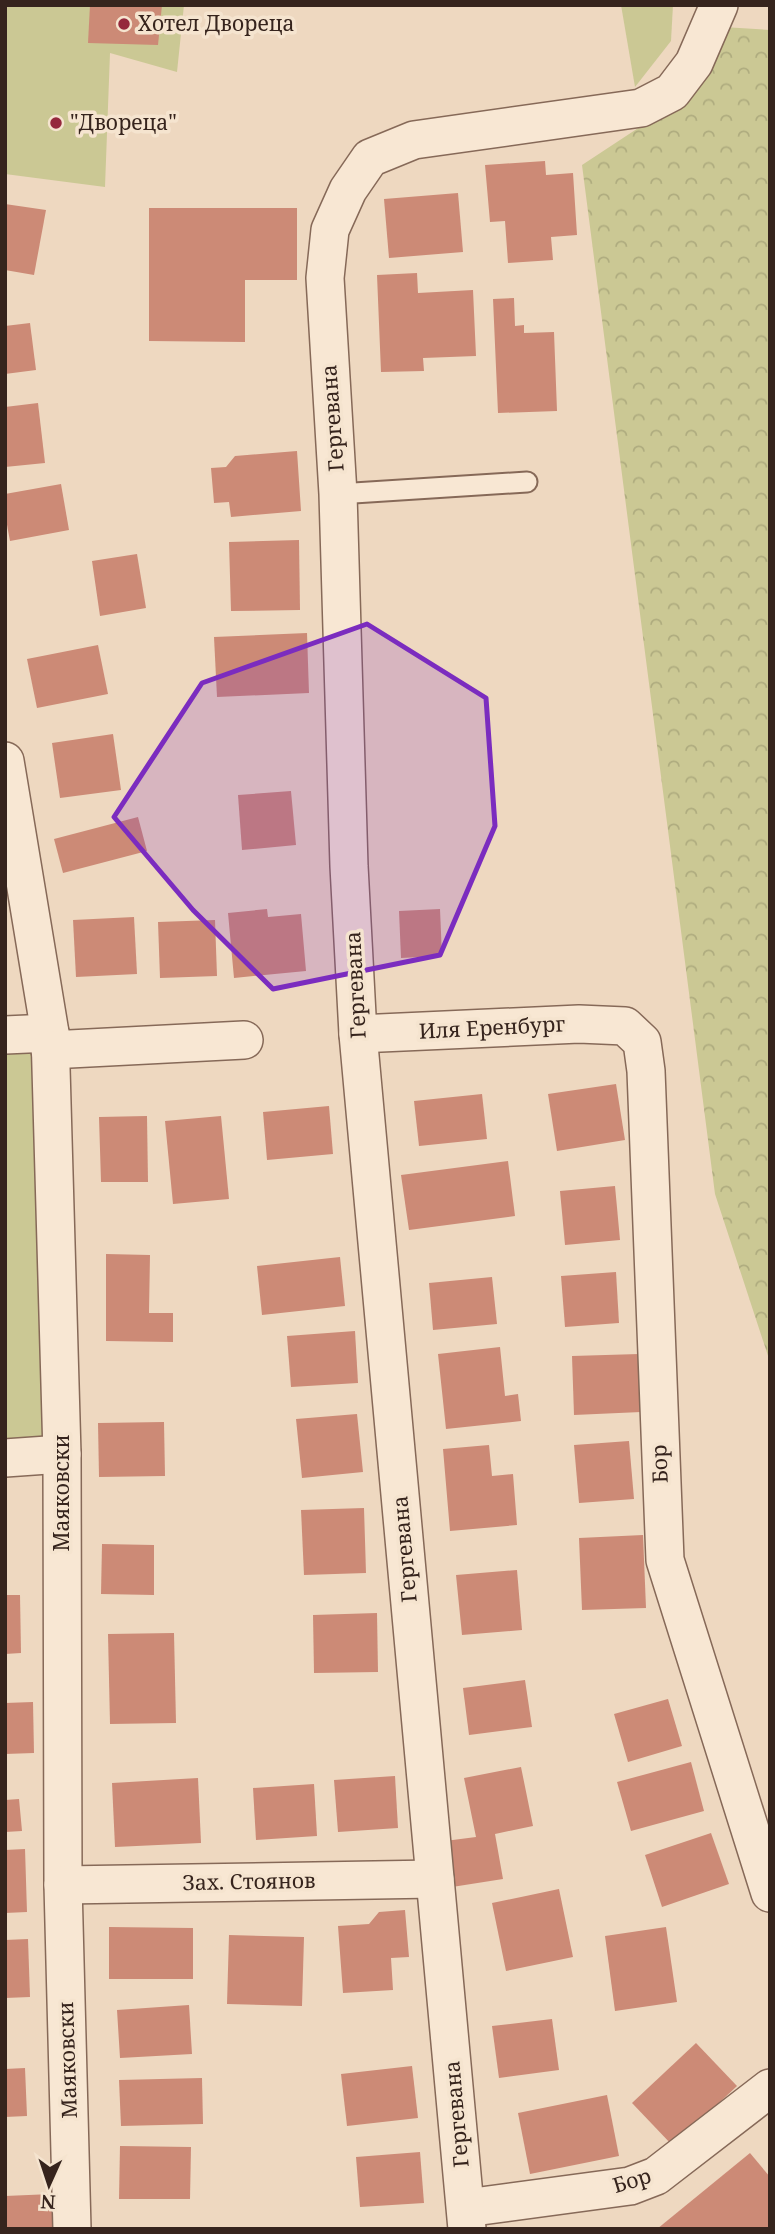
<svg xmlns="http://www.w3.org/2000/svg" width="775" height="2234" font-family="'Noto Serif',serif">
<style>
.forest{fill:url(#forest-crowns)}
.park{fill:#cbc894}
.building{fill:#cc8a76}
.lines{fill:none;stroke-linecap:round;stroke-linejoin:round}
.service-casing{stroke:#866958;stroke-width:23}
.minor-casing{stroke:#866958;stroke-width:40}
.service{stroke:#f8e7d3;stroke-width:19}
.minor{stroke:#f8e7d3;stroke-width:37}
.marked{fill:#7b2cbf;fill-opacity:0.2;stroke:#7b2cbf;stroke-width:5;stroke-linejoin:round}
.poi-dot{fill:#95283c;stroke:#f5e4cf;stroke-width:2.5}
.labels{text-anchor:middle;stroke-width:7;stroke-linejoin:round;paint-order:stroke}
.poi-label{font-size:21px;fill:#36241d;stroke:#f5e4cf;text-anchor:start}
.street-label{font-size:21px;fill:#36241d;stroke:#f5e4cf}
</style>
<defs>
<pattern id="forest-crowns" width="20" height="18" patternUnits="userSpaceOnUse" patternTransform="scale(1.75)"><rect width="20" height="18" fill="#cbc894"/><path d="M2 6a3 3 0 1 1 6 0M12 15a3 3 0 1 1 6 0" fill="none" stroke="#afac7f"/></pattern>
</defs>
<rect width="100%" height="100%" fill="#eed8c0"/>
<path class="forest" d="M723,27l47,3v1332l-55,-168 -133,-1029 117,-77z"/>
<g class="park">
<path d="M5,5h179l-7,67 -67,-19 -5,134 -100,-13z"/>
<path d="M621,5h52l-2,36 -36,46z"/>
<path d="M50,1033l12,421 -57,4v-422z"/>
</g>
<g class="building">
<path d="M90,5h72l-4,40 -70,-2z"/>
<path d="M545,161l1,14 27,-2 4,62 -26,2 2,23 -45,3 -3,-42 -15,1 -5,-57z"/>
<path d="M458,193l5,59 -74,6 -5,-59z"/>
<path d="M5,204l41,6 -12,65 -29,-5z"/>
<path d="M149,208h148v72h-52v62l-96,-1z"/>
<path d="M417,273l1,20 55,-3 3,66 -53,2 1,13 -43,1 -4,-97z"/>
<path d="M514,298l1,28 9,-1v8l30,-1 3,79 -59,2 -5,-114z"/>
<path d="M30,323l6,47 -31,4v-48z"/>
<path d="M38,403l7,60 -40,4v-60z"/>
<path d="M297,451l4,60 -70,6 -2,-15 -15,1 -3,-35 15,-1 9,-11z"/>
<path d="M61,484l8,46 -59,11 -5,-27v-20z"/>
<path d="M299,540l1,70 -69,1 -2,-69z"/>
<path d="M137,554l9,54 -46,8 -8,-55z"/>
<path d="M307,633l2,60 -92,4 -3,-60z"/>
<path d="M98,645l10,49 -71,14 -10,-49z"/>
<path d="M113,734l8,56 -61,8 -8,-55z"/>
<path d="M291,791l5,54 -54,5 -4,-55z"/>
<path d="M138,817l9,34 -84,22 -9,-34z"/>
<path d="M267,909l1,8 33,-3 5,57 -72,7 -6,-65z"/>
<path d="M440,909l2,47 -41,2 -2,-47z"/>
<path d="M134,917l3,57 -61,3 -3,-57z"/>
<path d="M215,920l2,56 -57,2 -2,-56z"/>
<path d="M616,1084l9,56 -68,11 -9,-57z"/>
<path d="M482,1094l5,45 -68,7 -5,-45z"/>
<path d="M329,1106l4,48 -66,6 -4,-48z"/>
<path d="M147,1116l1,66h-47l-2,-65z"/>
<path d="M221,1116l8,83 -56,5 -8,-83z"/>
<path d="M508,1161l7,55 -106,14 -8,-55z"/>
<path d="M615,1186l5,54 -55,5 -5,-54z"/>
<path d="M106,1254l44,1 -1,58h24v29l-67,-1z"/>
<path d="M340,1257l5,49 -83,9 -5,-49z"/>
<path d="M616,1272l3,51 -54,4 -4,-51z"/>
<path d="M492,1277l5,47 -64,6 -4,-47z"/>
<path d="M355,1331l3,52 -67,4 -4,-51z"/>
<path d="M500,1347l5,49 13,-2 3,27 -75,8 -8,-75z"/>
<path d="M639,1354l2,58 -67,3 -2,-59z"/>
<path d="M357,1414l6,58 -61,6 -6,-59z"/>
<path d="M164,1422l1,54 -66,1 -1,-54z"/>
<path d="M629,1441l5,58 -55,4 -5,-58z"/>
<path d="M489,1445l3,31 21,-2 4,51 -67,6 -7,-82z"/>
<path d="M364,1508l2,65 -62,2 -3,-65z"/>
<path d="M643,1535l3,73 -64,2 -3,-72z"/>
<path d="M102,1544l52,1v50l-53,-1z"/>
<path d="M517,1570l5,60 -60,5 -6,-60z"/>
<path d="M5,1595h15l1,58 -16,1z"/>
<path d="M377,1613l1,59 -64,1 -1,-58z"/>
<path d="M174,1633l2,90 -66,1 -2,-90z"/>
<path d="M525,1680l7,47 -63,8 -6,-47z"/>
<path d="M668,1699l14,47 -54,16 -14,-48z"/>
<path d="M33,1702l1,51 -29,1v-51z"/>
<path d="M691,1762l13,49 -73,20 -14,-49z"/>
<path d="M521,1767l12,59 -38,8 8,45 -51,8 -7,-46 31,-4 -12,-59z"/>
<path d="M395,1776l3,52 -60,4 -4,-52z"/>
<path d="M198,1778l3,65 -86,4 -3,-64z"/>
<path d="M314,1784l3,52 -61,4 -3,-52z"/>
<path d="M19,1799l3,32 -17,1v-32z"/>
<path d="M711,1833l18,51 -67,23 -17,-52z"/>
<path d="M25,1849l2,63 -22,1v-63z"/>
<path d="M559,1889l14,68 -67,14 -14,-68z"/>
<path d="M405,1910l4,47 -18,1 2,32 -50,3 -5,-67 31,-2 10,-12z"/>
<path d="M109,1927l84,1v51h-84z"/>
<path d="M666,1927l11,75 -62,9 -10,-75z"/>
<path d="M229,1935l75,2 -2,69 -75,-2z"/>
<path d="M28,1939l2,58 -25,1v-58z"/>
<path d="M189,2005l3,49 -72,4 -3,-48z"/>
<path d="M552,2019l7,51 -60,8 -7,-52z"/>
<path d="M696,2043l41,43 -64,60 -41,-43z"/>
<path d="M412,2066l6,52 -71,8 -6,-52z"/>
<path d="M25,2068l2,48 -22,1v-48z"/>
<path d="M202,2078l1,46 -82,2 -2,-46z"/>
<path d="M607,2095l12,61 -89,18 -12,-61z"/>
<path d="M120,2146l71,1 -1,52h-71z"/>
<path d="M420,2152l4,51 -64,4 -4,-50z"/>
<path d="M750,2153l20,24v52h-113z"/>
<path d="M52,2194l1,35h-48v-33z"/>
</g>
<g class="lines">
<g class="service-casing">
<path id="service" d="M338,494l189,-12"/>
</g>
<g class="minor-casing">
<g id="minor">
<path d="M5,761l45,272 12,421 1,431 9,344"/>
<path d="M358,1034l221,-10 46,2 17,16 4,29 19,489 105,333"/>
<path d="M5,1035l45,-2"/>
<path d="M50,1050l194,-10"/>
<path d="M5,1458l57,-4"/>
<path d="M63,1885l372,-6"/>
<path d="M466,2208l164,-22 26,-10 114,-88"/>
<path d="M467,2229l-109,-1195 -9,-168 -11,-372 -13,-216 5,-48 18,-40 22,-32 44,-18 227,-32 31,-16 22,-29 25,-58"/>
</g>
</g>
<use href="#service" class="service"/>
<use href="#minor" class="minor"/>
</g>
<path class="marked" d="M367,624l119,74 9,128 -55,129 -167,34 -80,-79 -79,-93 88,-134z"/>
<g class="poi-dot">
<circle cx="124" cy="24" r="7"/>
<circle cx="56" cy="123" r="7"/>
</g>
<g class="labels">
<g class="poi-label">
<text x="138" y="31">Хотел Двореца</text>
<text x="70" y="130">"Двореца"</text>
</g>
<g class="street-label">
<text transform="translate(333 418) rotate(-94)" y="7">Гергевана</text>
<text transform="translate(356 985) rotate(-93)" y="7">Гергевана</text>
<text transform="translate(492 1028) rotate(-3)" y="7">Иля Еренбург</text>
<text transform="translate(660 1464) rotate(-92)" y="7">Бор</text>
<text transform="translate(62 1493) rotate(-90)" y="7">Маяковски</text>
<text transform="translate(405 1549) rotate(-95)" y="7">Гергевана</text>
<text transform="translate(249 1882) rotate(-1)" y="7">Зах. Стоянов</text>
<text transform="translate(68 2060) rotate(-92)" y="7">Маяковски</text>
<text transform="translate(457 2114) rotate(-95)" y="7">Гергевана</text>
<text transform="translate(632 2181) rotate(-17)" y="7">Бор</text>
</g>
</g>
<rect width="775" height="2234" fill="none" stroke="#36241d" stroke-width="14"/>
<g transform="translate(49 2185) rotate(183)" stroke="#f5e4cf" stroke-width="5" paint-order="stroke">
<path d="M0-5L12 26L0 18L-12 26Z" fill="#36241d"/>
<text y="-10" font-size="19" font-weight="bold" text-anchor="middle" fill="#36241d">N</text>
</g>
</svg>
